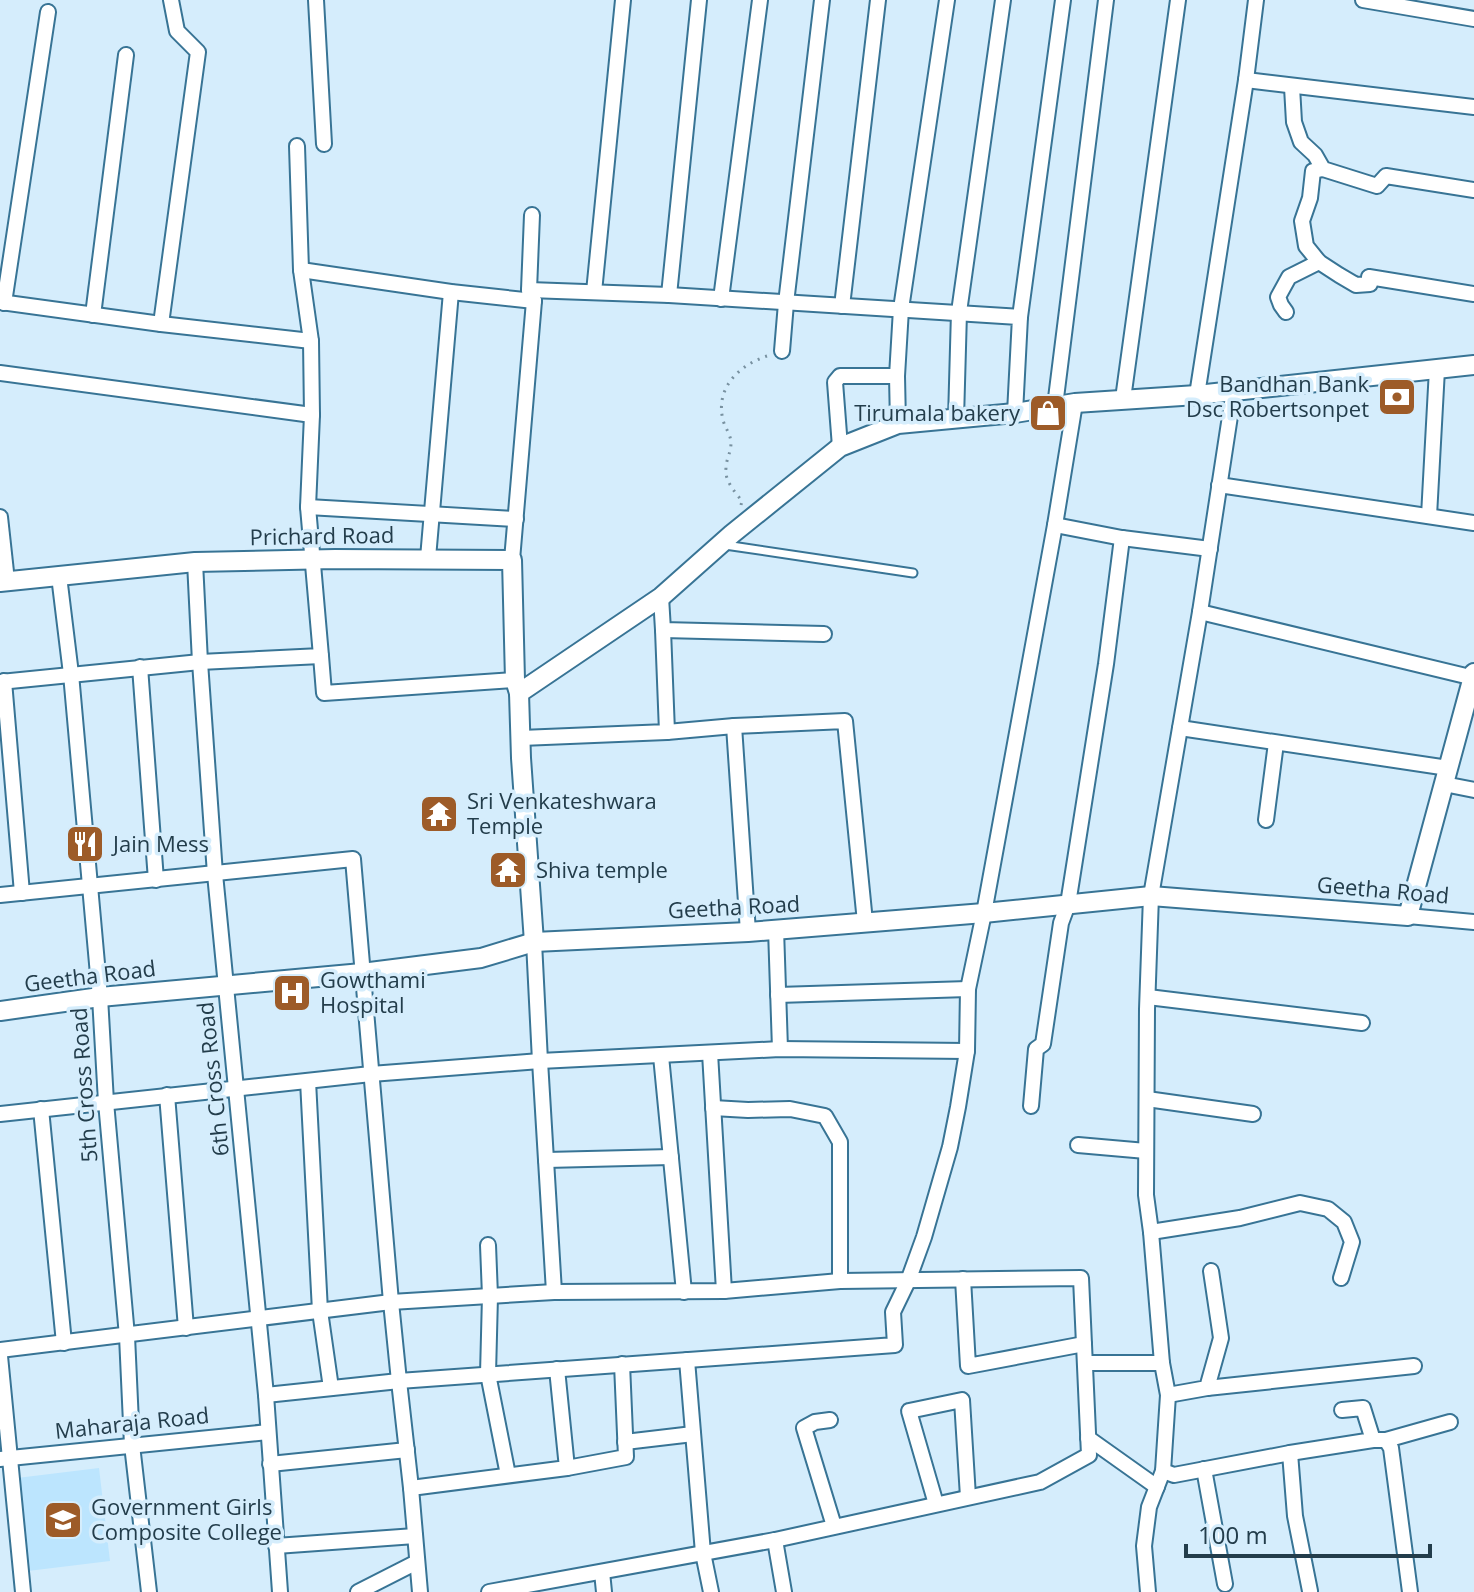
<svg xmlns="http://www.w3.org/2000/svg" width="1474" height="1592" font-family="'Open Sans',sans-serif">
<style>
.built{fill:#bce5fe}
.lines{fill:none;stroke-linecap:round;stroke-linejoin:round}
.lane-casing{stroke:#387495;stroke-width:11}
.street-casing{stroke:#387495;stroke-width:18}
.secondary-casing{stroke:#387495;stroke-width:22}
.path{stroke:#7891a0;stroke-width:3;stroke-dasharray:2 6;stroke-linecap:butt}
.lane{stroke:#fff;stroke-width:7}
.street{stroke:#fff;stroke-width:14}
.secondary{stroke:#fff;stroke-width:18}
.labels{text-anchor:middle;stroke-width:7;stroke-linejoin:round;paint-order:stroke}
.poi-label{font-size:22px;fill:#233d4b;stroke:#d5edfc;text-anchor:start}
.street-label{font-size:22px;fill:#233d4b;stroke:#d5edfc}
</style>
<rect width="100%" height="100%" fill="#d5edfc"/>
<path class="built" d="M99,1468l11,93 -82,10 -11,-93z"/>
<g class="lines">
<g class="lane-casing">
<path id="lane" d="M725,545l188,28"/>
</g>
<g class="street-casing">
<g id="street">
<path d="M316,0l8,144"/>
<path d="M1363,0l111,19"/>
<path d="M1246,80l228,27"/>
<path d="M1292,87l2,35 7,20 14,13 8,14 54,17 9,-10 88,14"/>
<path d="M1323,169l-10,2 -3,27 -8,23 4,25 13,16 20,13 17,10 14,-1 -1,-7 105,17"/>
<path d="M301,270l150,22 83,9"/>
<path d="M529,290l140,5 351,22 -5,96"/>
<path d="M594,292l29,-292"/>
<path d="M669,295l30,-295"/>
<path d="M721,299l39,-299"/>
<path d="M0,302l161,22 150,17"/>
<path d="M4,303l44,-291"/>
<path d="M842,306l36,-306"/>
<path d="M1286,312l-5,-7 -3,-8 11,-20 30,-15"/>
<path d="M93,315l33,-260"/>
<path d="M1020,317l43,-317"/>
<path d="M161,324l37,-272 -21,-21 -6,-31"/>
<path d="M782,351l4,-48 36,-303"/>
<path d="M0,373l312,42"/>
<path d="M1197,395l49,-315 10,-80"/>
<path d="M1123,399l55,-399"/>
<path d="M1055,406l51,-406"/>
<path d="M956,419l3,-107 44,-312"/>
<path d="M898,424l-1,-48 4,-67 46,-309"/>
<path d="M840,447l-5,-65 5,-6h57"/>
<path d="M1219,485l255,38"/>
<path d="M308,507l208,12"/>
<path d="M1429,516l8,-147"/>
<path d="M0,517l7,64"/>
<path d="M1055,525l67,13 88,11"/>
<path d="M428,558l23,-266"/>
<path d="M512,560l22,-259 -5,-11 3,-75"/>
<path d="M195,562l5,100 15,212 51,521 14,197"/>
<path d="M59,576l12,98 29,323 6,105 21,234 5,109 17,147"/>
<path d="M661,597l2,33 161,4"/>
<path d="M1200,612l274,66"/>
<path d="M321,656l3,37 191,-13"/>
<path d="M140,667l16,213"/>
<path d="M4,681l18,212"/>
<path d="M0,682l200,-20 121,-6 -13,-149 4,-92 -1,-74 -10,-71 -4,-124"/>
<path d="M734,726l14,206"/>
<path d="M1180,728l268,40"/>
<path d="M667,732l67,-6 111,-5 20,201"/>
<path d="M521,738l146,-6 -4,-102"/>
<path d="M1444,784l30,6"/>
<path d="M1266,820l10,-77"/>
<path d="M0,895l353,-36 38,443 8,79 496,-36 -2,-33 15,-31 16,-44 26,-90 8,-40 9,-56 1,-62 16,-76 71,-388 20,-122"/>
<path d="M1408,916l66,6"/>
<path d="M776,929l4,120"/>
<path d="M534,942l6,119 14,231"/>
<path d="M778,995l190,-6"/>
<path d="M1148,997l214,26"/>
<path d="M710,1053l14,238"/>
<path d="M661,1056l23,236"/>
<path d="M308,1081l12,230 11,77"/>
<path d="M167,1095l19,233"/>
<path d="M1147,1099l106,15"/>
<path d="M1031,1106l5,-57 7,-5 18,-121 7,-19 38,-240 16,-126"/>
<path d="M713,1108l35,2 42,-1 35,7 15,26v139"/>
<path d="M41,1109l23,234"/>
<path d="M0,1114l371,-40 169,-13 240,-12 187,2"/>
<path d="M1078,1145l68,6"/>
<path d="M546,1160l125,-3"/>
<path d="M1151,1232l89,-14 60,-15 28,6 16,13 8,20 -11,36"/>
<path d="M488,1245l2,51 -2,78 20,101"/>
<path d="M963,1279l5,87 116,-22"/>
<path d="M0,1350l391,-48 163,-10 170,-1 116,-10 241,-3 8,177 -49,27 -265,58 -286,52"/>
<path d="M0,1356l23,236"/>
<path d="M687,1360l16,193 8,39"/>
<path d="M1085,1363h77"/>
<path d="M1207,1388l207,-22"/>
<path d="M266,1395l133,-14 12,107 9,104"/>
<path d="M1168,1395l39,-7 14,-50 -10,-67"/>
<path d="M830,1420l-15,2 -11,6 30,98"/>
<path d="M1088,1438l69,49"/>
<path d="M1373,1440h13l5,8 19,144"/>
<path d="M1386,1440l64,-18"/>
<path d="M625,1442l68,-8"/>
<path d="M1290,1453l83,-13 -10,-32 -21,2"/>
<path d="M0,1459l268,-27"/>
<path d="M270,1464l137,-14"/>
<path d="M567,1468l59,-11 -4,-93"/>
<path d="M1204,1469l21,115"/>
<path d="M1163,1471l11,4 116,-22 5,63 15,75"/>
<path d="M411,1488l156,-20 -10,-99"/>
<path d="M936,1504l-27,-93 53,-11 6,97"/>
<path d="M775,1540l9,52"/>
<path d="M276,1546l139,-10"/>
<path d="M602,1572l2,20"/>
<path d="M358,1592l59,-30"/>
<path d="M1148,1592l-4,-46 5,-39 14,-36 5,-76 -6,-32 -11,-131 -5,-37 1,-186 4,-113 49,-284 34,-222"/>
</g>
</g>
<g class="secondary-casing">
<g id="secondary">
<path d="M0,582l195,-20 140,-3 177,1 3,120 4,13"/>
<path d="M534,942l-13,-184 -2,-65 142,-96 71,-63 108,-87 58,-23 117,-11 60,-10 122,-8 277,-30"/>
<path d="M0,1011l100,-14 262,-24 119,-15 53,-16 214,-10 236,-19 167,-17 257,20 66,-243"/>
</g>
</g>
<path class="path" d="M741,505l1,-4c-7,-9 -18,-21 -16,-33 0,-8 5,-16 5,-25 0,-8 -6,-15 -8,-23 -8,-32 16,-55 44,-64"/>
<use href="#lane" class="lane"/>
<use href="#street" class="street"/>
<use href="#secondary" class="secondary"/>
</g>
<defs>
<g id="bank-square" transform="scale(2)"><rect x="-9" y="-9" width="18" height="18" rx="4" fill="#9d5b28" stroke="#d5edfc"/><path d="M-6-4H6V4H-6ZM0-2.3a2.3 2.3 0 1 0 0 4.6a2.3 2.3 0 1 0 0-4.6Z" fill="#fff"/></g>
<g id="shop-square" transform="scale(2)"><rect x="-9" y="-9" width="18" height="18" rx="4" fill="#9d5b28" stroke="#d5edfc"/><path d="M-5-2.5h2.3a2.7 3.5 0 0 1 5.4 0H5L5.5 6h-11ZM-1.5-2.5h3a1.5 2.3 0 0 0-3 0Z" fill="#fff"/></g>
<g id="temple-square" transform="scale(2)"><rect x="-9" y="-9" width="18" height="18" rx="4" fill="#9d5b28" stroke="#d5edfc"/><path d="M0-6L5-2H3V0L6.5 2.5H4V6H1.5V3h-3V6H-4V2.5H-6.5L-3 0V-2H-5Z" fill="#fff"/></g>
<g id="restaurant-square" transform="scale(2)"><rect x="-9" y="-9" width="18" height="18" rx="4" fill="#9d5b28" stroke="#d5edfc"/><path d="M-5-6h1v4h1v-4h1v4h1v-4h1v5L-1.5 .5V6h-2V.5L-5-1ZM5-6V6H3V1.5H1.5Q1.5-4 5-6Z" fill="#fff"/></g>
<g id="hospital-square" transform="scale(2)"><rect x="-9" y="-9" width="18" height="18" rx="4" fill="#9d5b28" stroke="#d5edfc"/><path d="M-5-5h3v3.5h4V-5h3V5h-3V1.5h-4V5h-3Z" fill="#fff"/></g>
<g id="school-square" transform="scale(2)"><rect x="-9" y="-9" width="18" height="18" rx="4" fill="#9d5b28" stroke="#d5edfc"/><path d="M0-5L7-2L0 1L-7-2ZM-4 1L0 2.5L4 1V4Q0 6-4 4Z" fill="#fff"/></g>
</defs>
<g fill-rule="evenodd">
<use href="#bank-square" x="1397" y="397"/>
<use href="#shop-square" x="1048" y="413"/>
<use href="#temple-square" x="439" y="814"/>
<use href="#restaurant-square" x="85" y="844"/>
<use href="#temple-square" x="508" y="870"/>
<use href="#hospital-square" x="292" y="993"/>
<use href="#school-square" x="63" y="1520"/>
</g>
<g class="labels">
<g class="poi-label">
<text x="1369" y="392" text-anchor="end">Bandhan Bank<tspan x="1369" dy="25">Dsc Robertsonpet</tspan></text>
<text x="1020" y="421" text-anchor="end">Tirumala bakery</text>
<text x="467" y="809">Sri Venkateshwara<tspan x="467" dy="25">Temple</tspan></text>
<text x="113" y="852">Jain Mess</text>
<text x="536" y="878">Shiva temple</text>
<text x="320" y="988">Gowthami<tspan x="320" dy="25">Hospital</tspan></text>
<text x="91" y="1515">Government Girls<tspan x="91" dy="25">Composite College</tspan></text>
</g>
<g class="street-label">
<text transform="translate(322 536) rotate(-1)" y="8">Prichard Road</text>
<text transform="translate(1383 890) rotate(5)" y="8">Geetha Road</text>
<text transform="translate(734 907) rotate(-3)" y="8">Geetha Road</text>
<text transform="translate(90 976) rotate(-7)" y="8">Geetha Road</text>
<text transform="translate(213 1079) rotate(-96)" y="8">6th Cross Road</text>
<text transform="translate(84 1085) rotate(-94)" y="8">5th Cross Road</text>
<text transform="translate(132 1423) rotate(-6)" y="8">Maharaja Road</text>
</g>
</g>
<path d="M1186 1544v12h244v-12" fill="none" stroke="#233d4b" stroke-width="4"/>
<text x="1198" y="1544" font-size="24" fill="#233d4b" stroke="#d5edfc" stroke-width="6" paint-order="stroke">100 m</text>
</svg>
